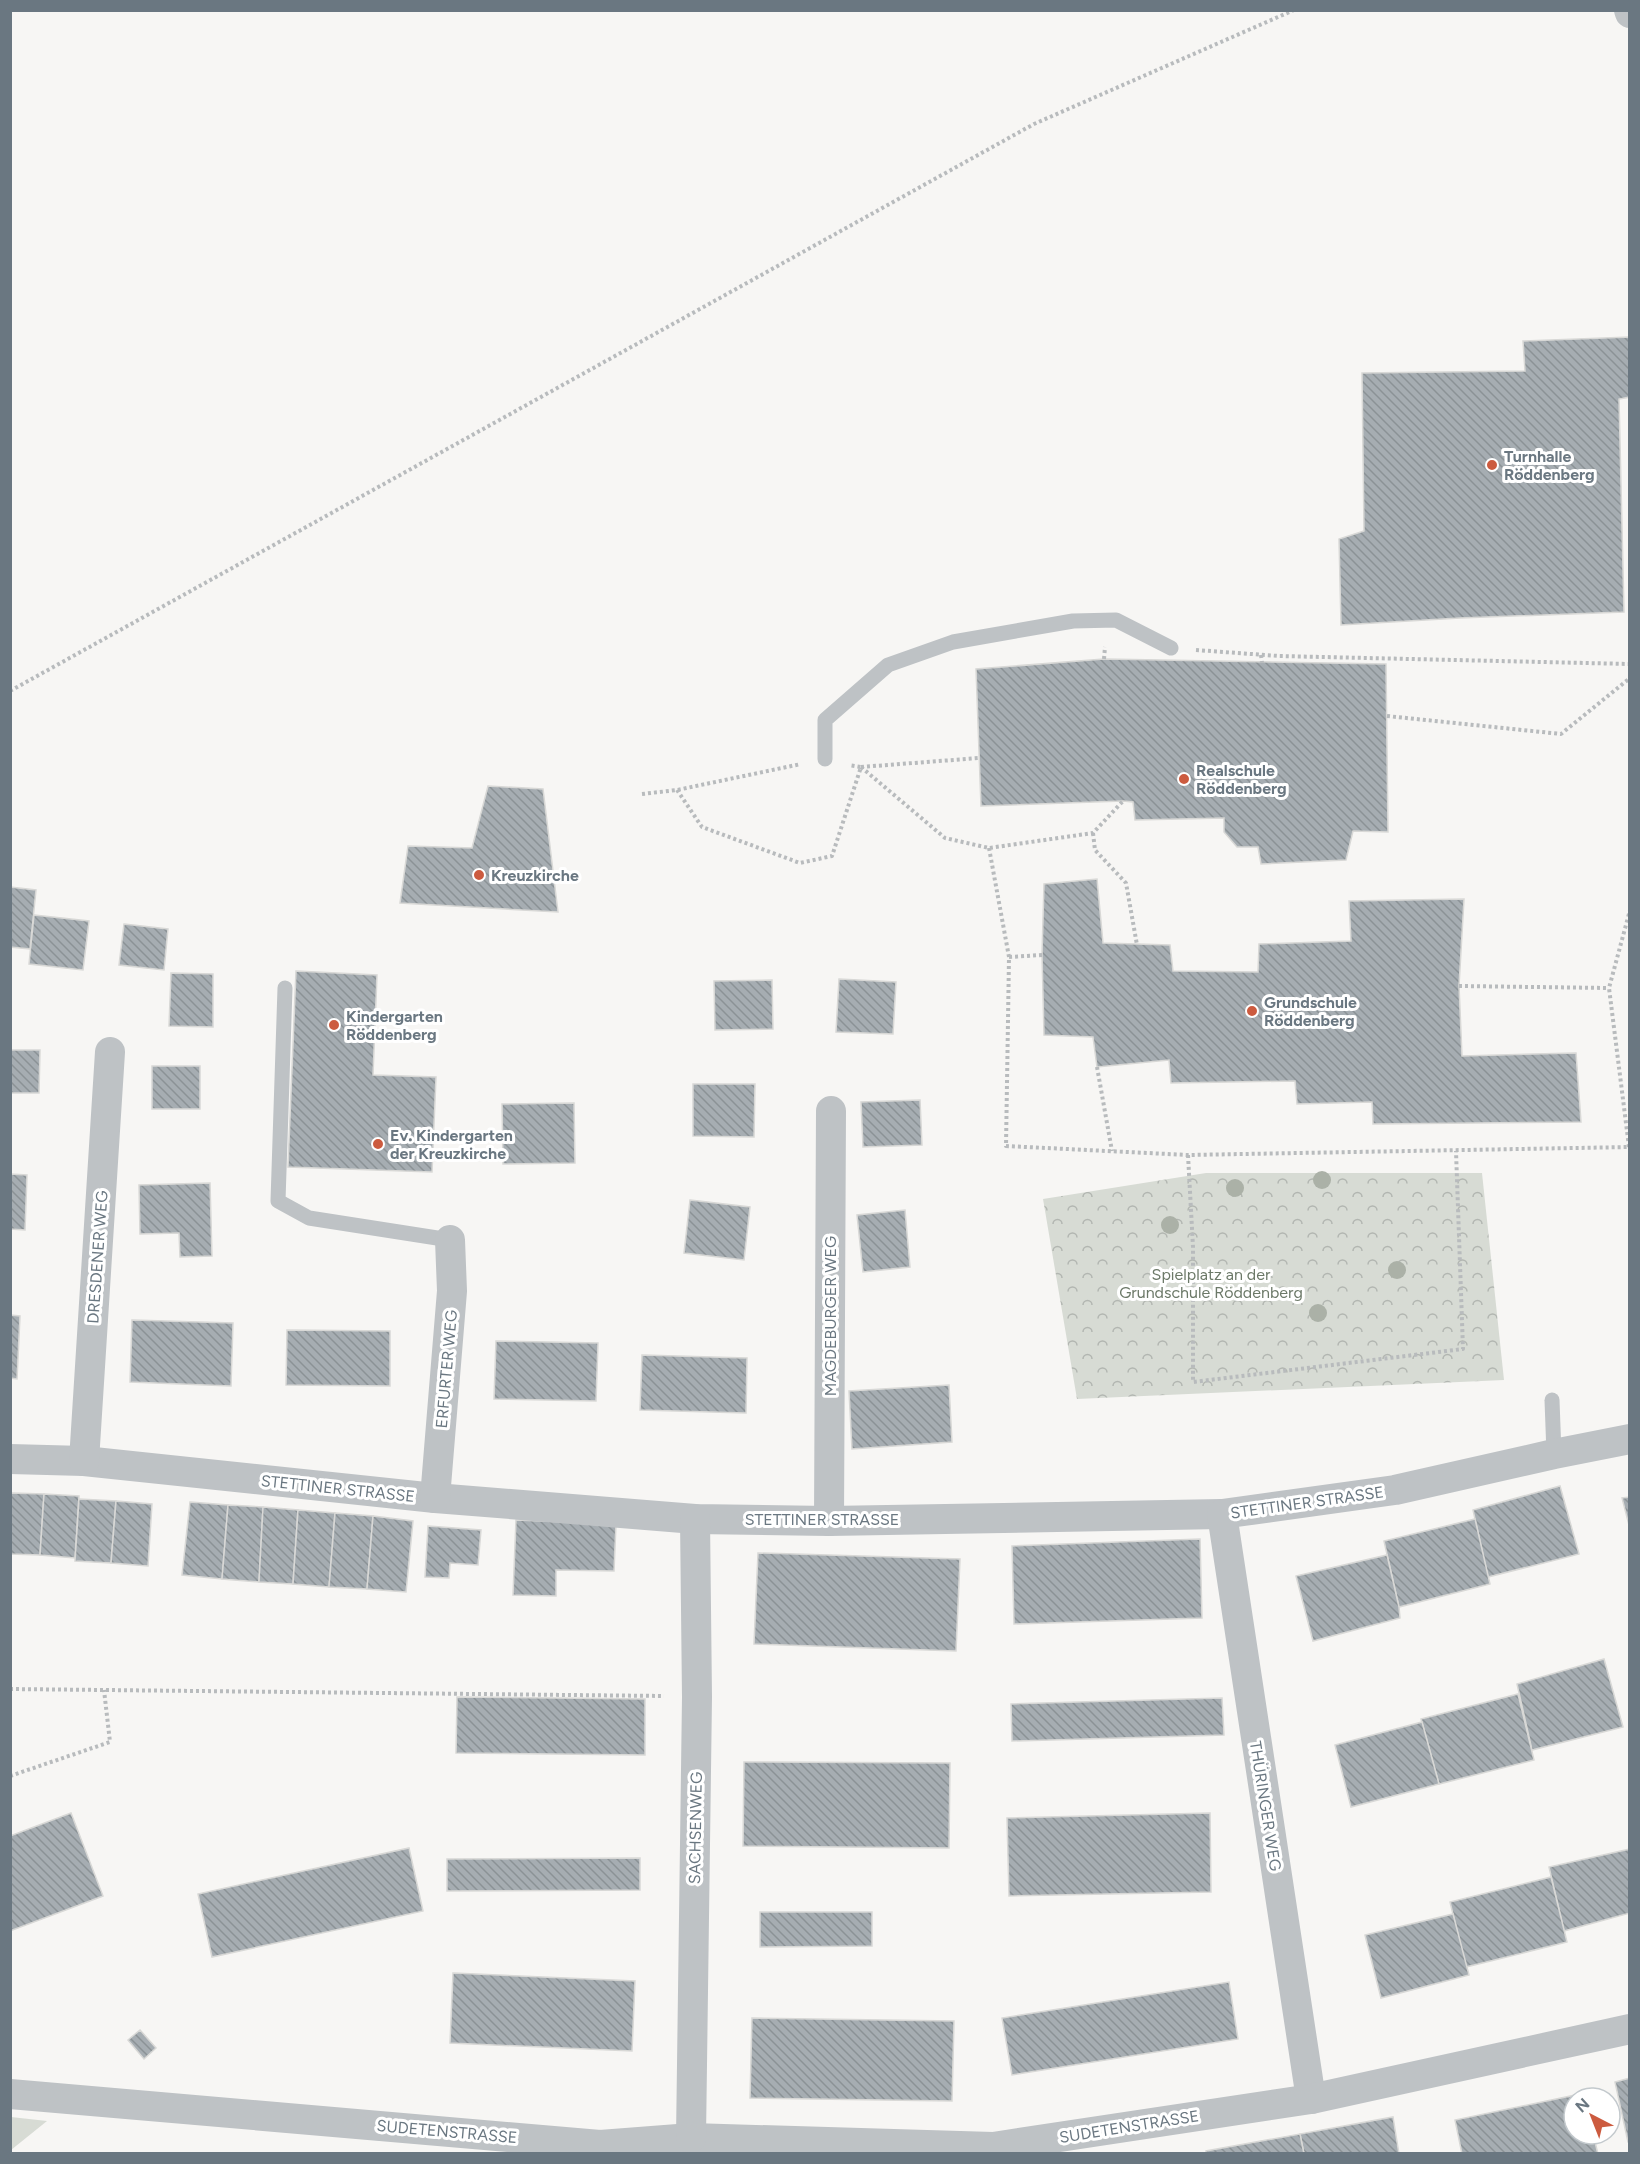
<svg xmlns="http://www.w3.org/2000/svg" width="1640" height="2164" font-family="Figtree,sans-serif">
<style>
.green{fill:#d7dbd4}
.park{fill:url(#park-crowns)}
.building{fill:url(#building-back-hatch);stroke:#d8d8d6;stroke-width:1.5}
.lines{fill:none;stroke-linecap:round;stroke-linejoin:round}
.path{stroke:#b8bbbd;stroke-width:4;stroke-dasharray:3 3;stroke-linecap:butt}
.lane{stroke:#bec2c5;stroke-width:15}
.street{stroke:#bec2c5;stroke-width:30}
.tree{fill:#abb1a7}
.poi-dot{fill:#cc5b3f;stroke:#fff;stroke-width:2}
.labels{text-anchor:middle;stroke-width:6;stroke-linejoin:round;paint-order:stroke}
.poi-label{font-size:16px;font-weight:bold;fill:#6a7781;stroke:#fff;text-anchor:start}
.street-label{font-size:16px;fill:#6a7781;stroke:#fff}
.park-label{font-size:16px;fill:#6c7968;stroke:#fff}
</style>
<defs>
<pattern id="park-crowns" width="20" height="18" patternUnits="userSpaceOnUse" patternTransform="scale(1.5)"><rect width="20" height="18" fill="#d7dbd4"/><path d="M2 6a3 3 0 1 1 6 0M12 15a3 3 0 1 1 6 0" fill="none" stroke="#b2b6b1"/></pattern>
<pattern id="building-back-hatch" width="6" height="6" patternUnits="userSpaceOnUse" patternTransform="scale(1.5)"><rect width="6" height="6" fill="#a6adb2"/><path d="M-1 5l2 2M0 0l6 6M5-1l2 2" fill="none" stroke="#8b9296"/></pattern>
</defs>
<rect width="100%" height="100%" fill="#f7f6f4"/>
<path class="green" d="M11,2117l36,4 -36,29z"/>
<path class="park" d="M1206,1173h276l22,207 -427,19 -34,-200z"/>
<g class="building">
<path d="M1630,337v60l-11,2 5,213 -164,6 -119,7 -2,-86 25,-8 -2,-158 163,-2 -2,-30z"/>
<path d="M1104,659l282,5 2,168 -35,-1 -7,29 -85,4 -3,-17h-21l-13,-15v-14l-89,2 -2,-18 -10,-1 -142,5 -5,-137z"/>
<path d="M488,786l55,3 15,123 -158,-9 8,-57 64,2z"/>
<path d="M1097,879l6,64 67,2 3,26 85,1 1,-28 92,-3 -2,-40 115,-2 -5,87 3,70 114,-3 5,69 -208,2 -1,-22 -75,2 -2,-23 -124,2 -2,-23 -72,7 -4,-30 -49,-2 -2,-80 2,-71z"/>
<path d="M10,887l26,3 -6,59 -20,-2z"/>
<path d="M34,915l55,6 -6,49 -54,-6z"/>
<path d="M124,924l44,5 -4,41 -45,-5z"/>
<path d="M296,971l81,4 -4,100 63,2 -4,95 -144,-5z"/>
<path d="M171,973l42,1v53l-44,-1z"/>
<path d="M839,979l57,3 -3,52 -57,-2z"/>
<path d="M772,980l1,49 -58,1 -1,-49z"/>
<path d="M10,1050h30l-1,43h-29z"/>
<rect x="152" y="1066" width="48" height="43"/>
<path d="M693,1084h62l-1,53 -61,-1z"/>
<path d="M920,1100l2,45 -59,2 -2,-45z"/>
<path d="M574,1103l1,60 -72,1 -1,-60z"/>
<path d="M10,1174l17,1 -2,55 -15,-1z"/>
<path d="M210,1183l2,73 -32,1 -1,-24 -39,1 -1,-49z"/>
<path d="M690,1200l60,7 -6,53 -60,-7z"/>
<path d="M905,1210l5,57 -47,5 -6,-57z"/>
<path d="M10,1315l10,1 -3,63 -7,-1z"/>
<path d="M132,1320l101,3 -2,63 -101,-4z"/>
<path d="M287,1330l103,1v55l-104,-1z"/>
<path d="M496,1341l102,2 -2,58 -102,-2z"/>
<path d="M642,1355l105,3 -1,55 -106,-3z"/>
<path d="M949,1385l3,57 -100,7 -3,-58z"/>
<path d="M1560,1486l19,68 -91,23 -15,-67z"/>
<path d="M11,1493l33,1 -4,61 -30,-1z"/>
<path d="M44,1494l35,2 -4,62 -35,-3z"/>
<path d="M1630,1497v32l-8,-31z"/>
<path d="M79,1499l37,2 -5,62 -36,-2z"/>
<path d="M116,1501l36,3 -4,62 -37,-3z"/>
<path d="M190,1502l38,3 -6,74 -40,-4z"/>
<path d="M228,1505l35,2 -4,75 -37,-3z"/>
<path d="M263,1507l35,3 -5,74 -34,-2z"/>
<path d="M298,1510l37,3 -6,74 -36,-3z"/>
<path d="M335,1513l38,3 -6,73 -38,-2z"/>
<path d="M373,1516l40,5 -7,71 -39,-3z"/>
<path d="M1475,1519l15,65 -91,23 -15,-66z"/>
<path d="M516,1520l100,4 -2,47 -58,-1v26l-43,-1z"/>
<path d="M428,1526l53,4 -3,35 -28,-2 -1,15 -24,-1z"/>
<path d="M1200,1539l2,79 -188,6 -2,-78z"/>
<path d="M758,1553l202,6 -4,92 -202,-7z"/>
<path d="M1387,1555l12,52 1,11 -87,23 -17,-65z"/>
<path d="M1604,1659l19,68 -91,23 -15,-66z"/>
<path d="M1518,1694l16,66 -95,24 -18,-65z"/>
<path d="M457,1697l188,2v56l-189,-2z"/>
<path d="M1222,1698l2,37 -212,6 -1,-37z"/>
<path d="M1422,1722l17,62 -88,23 -16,-62z"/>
<path d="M744,1762l206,1 -1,85 -206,-2z"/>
<path d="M71,1813l32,83 -93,35v-95z"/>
<path d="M1210,1813l1,79 -202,4 -2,-78z"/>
<path d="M409,1848l14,63 -211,46 -14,-63z"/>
<path d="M1630,1849v64l-66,18 -15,-64z"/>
<path d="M640,1858v32l-193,1v-32z"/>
<path d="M1551,1877l16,65 -101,25 -16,-65z"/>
<path d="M760,1912h112v34l-112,1z"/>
<path d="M1453,1914l16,61 -88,23 -16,-63z"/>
<path d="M453,1973l182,8 -3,70 -182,-8z"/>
<path d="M1229,1982l9,57 -226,36 -10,-57z"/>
<path d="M752,2018l202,3 -2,80 -202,-3z"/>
<path d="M140,2030l16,18 -12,11 -16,-19z"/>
<path d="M1630,2078v64h-2l-13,-60z"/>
<path d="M1585,2093l1,5h-12v36h19l5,20h-136l-7,-34z"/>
<path d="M1393,2117l6,37h-95l-4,-20z"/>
<path d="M1300,2134l4,20h-98v-3z"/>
</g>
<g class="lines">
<g class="path">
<path d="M1196,650l83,6 351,8"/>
<path d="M1261,655l1,8"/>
<path d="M1104,659l1,-12"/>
<path d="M10,691l1024,-567 260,-114"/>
<path d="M1387,716l174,18 69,-56"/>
<path d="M861,767l84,71 44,10 104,-15 30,-32"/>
<path d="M861,767l118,-9"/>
<path d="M677,790l25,37 98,36 32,-7 29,-89 -12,-2"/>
<path d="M642,794l35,-4 124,-26"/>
<path d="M1093,833l2,17 31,33 11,62"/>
<path d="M989,848l20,109"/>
<path d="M1042,955l-33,2 -3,189 182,9 442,-8"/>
<path d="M1459,986l150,2"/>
<path d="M1097,1067l15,84"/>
<path d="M1629,1147l-20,-159 21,-78"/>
<path d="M1188,1155l5,92v135l270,-33 -7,-198"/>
<path d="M10,1689l654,7"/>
<path d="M10,1776l100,-34 -6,-52"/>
</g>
<g class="lane">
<path d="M825,759v-39l63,-55 65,-23 120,-21 43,-1 55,28"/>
<path d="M285,988l-7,213 31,17 141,22"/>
<path d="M1552,1400l2,54"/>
</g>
<g class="street">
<path d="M1629,10l1,3"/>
<path d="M10,1459l74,2 351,37 260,21 134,2 393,-7 173,-24 159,-36 76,-15"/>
<path d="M84,1461l26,-409"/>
<path d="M435,1498l17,-207 -2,-51"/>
<path d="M1222,1514l89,585"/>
<path d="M829,1521l2,-410"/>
<path d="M10,2094l590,51 91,-7 302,9 318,-48 319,-70"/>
<path d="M691,2138l6,-441 -2,-178"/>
</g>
</g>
<g class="tree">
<circle cx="1322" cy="1180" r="9"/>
<circle cx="1235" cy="1188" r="9"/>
<circle cx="1170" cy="1225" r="9"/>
<circle cx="1397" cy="1270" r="9"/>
<circle cx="1318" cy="1313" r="9"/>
</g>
<g class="poi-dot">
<circle cx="1492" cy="465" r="6"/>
<circle cx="1184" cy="779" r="6"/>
<circle cx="479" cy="875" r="6"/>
<circle cx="1252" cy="1011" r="6"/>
<circle cx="334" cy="1025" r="6"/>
<circle cx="378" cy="1144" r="6"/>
</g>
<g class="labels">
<g class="poi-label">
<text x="1504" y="462">Turnhalle<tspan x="1504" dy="18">Röddenberg</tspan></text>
<text x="1196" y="776">Realschule<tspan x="1196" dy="18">Röddenberg</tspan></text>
<text x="491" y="881">Kreuzkirche</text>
<text x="1264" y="1008">Grundschule<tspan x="1264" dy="18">Röddenberg</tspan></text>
<text x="346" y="1022">Kindergarten<tspan x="346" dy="18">Röddenberg</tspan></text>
<text x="390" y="1141">Ev. Kindergarten<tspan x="390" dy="18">der Kreuzkirche</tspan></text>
</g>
<g class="street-label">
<text transform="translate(97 1257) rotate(-86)" y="6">DRESDENER WEG</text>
<text transform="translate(830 1316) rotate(-90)" y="6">MAGDEBURGER WEG</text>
<text transform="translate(446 1369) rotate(-85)" y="6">ERFURTER WEG</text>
<text transform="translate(338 1488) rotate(6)" y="6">STETTINER STRASSE</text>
<text transform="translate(1307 1502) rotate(-8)" y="6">STETTINER STRASSE</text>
<text x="822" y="1525">STETTINER STRASSE</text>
<text transform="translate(1266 1806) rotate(81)" y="6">THÜRINGER WEG</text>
<text transform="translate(695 1828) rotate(-89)" y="6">SACHSENWEG</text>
<text transform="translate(1129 2126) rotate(-9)" y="6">SUDETENSTRASSE</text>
<text transform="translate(447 2131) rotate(5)" y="6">SUDETENSTRASSE</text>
</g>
<g class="park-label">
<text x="1211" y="1280">Spielplatz an der<tspan x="1211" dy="18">Grundschule Röddenberg</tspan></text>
</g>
</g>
<rect width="1640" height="2164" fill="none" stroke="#6a7781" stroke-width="24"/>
<g transform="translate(1592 2116) rotate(318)"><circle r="28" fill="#ffffff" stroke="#c3c9cd" stroke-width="1.5"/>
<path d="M0-4.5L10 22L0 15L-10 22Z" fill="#cc5b3f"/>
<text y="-9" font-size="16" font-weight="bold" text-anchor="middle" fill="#6a7781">N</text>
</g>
</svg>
